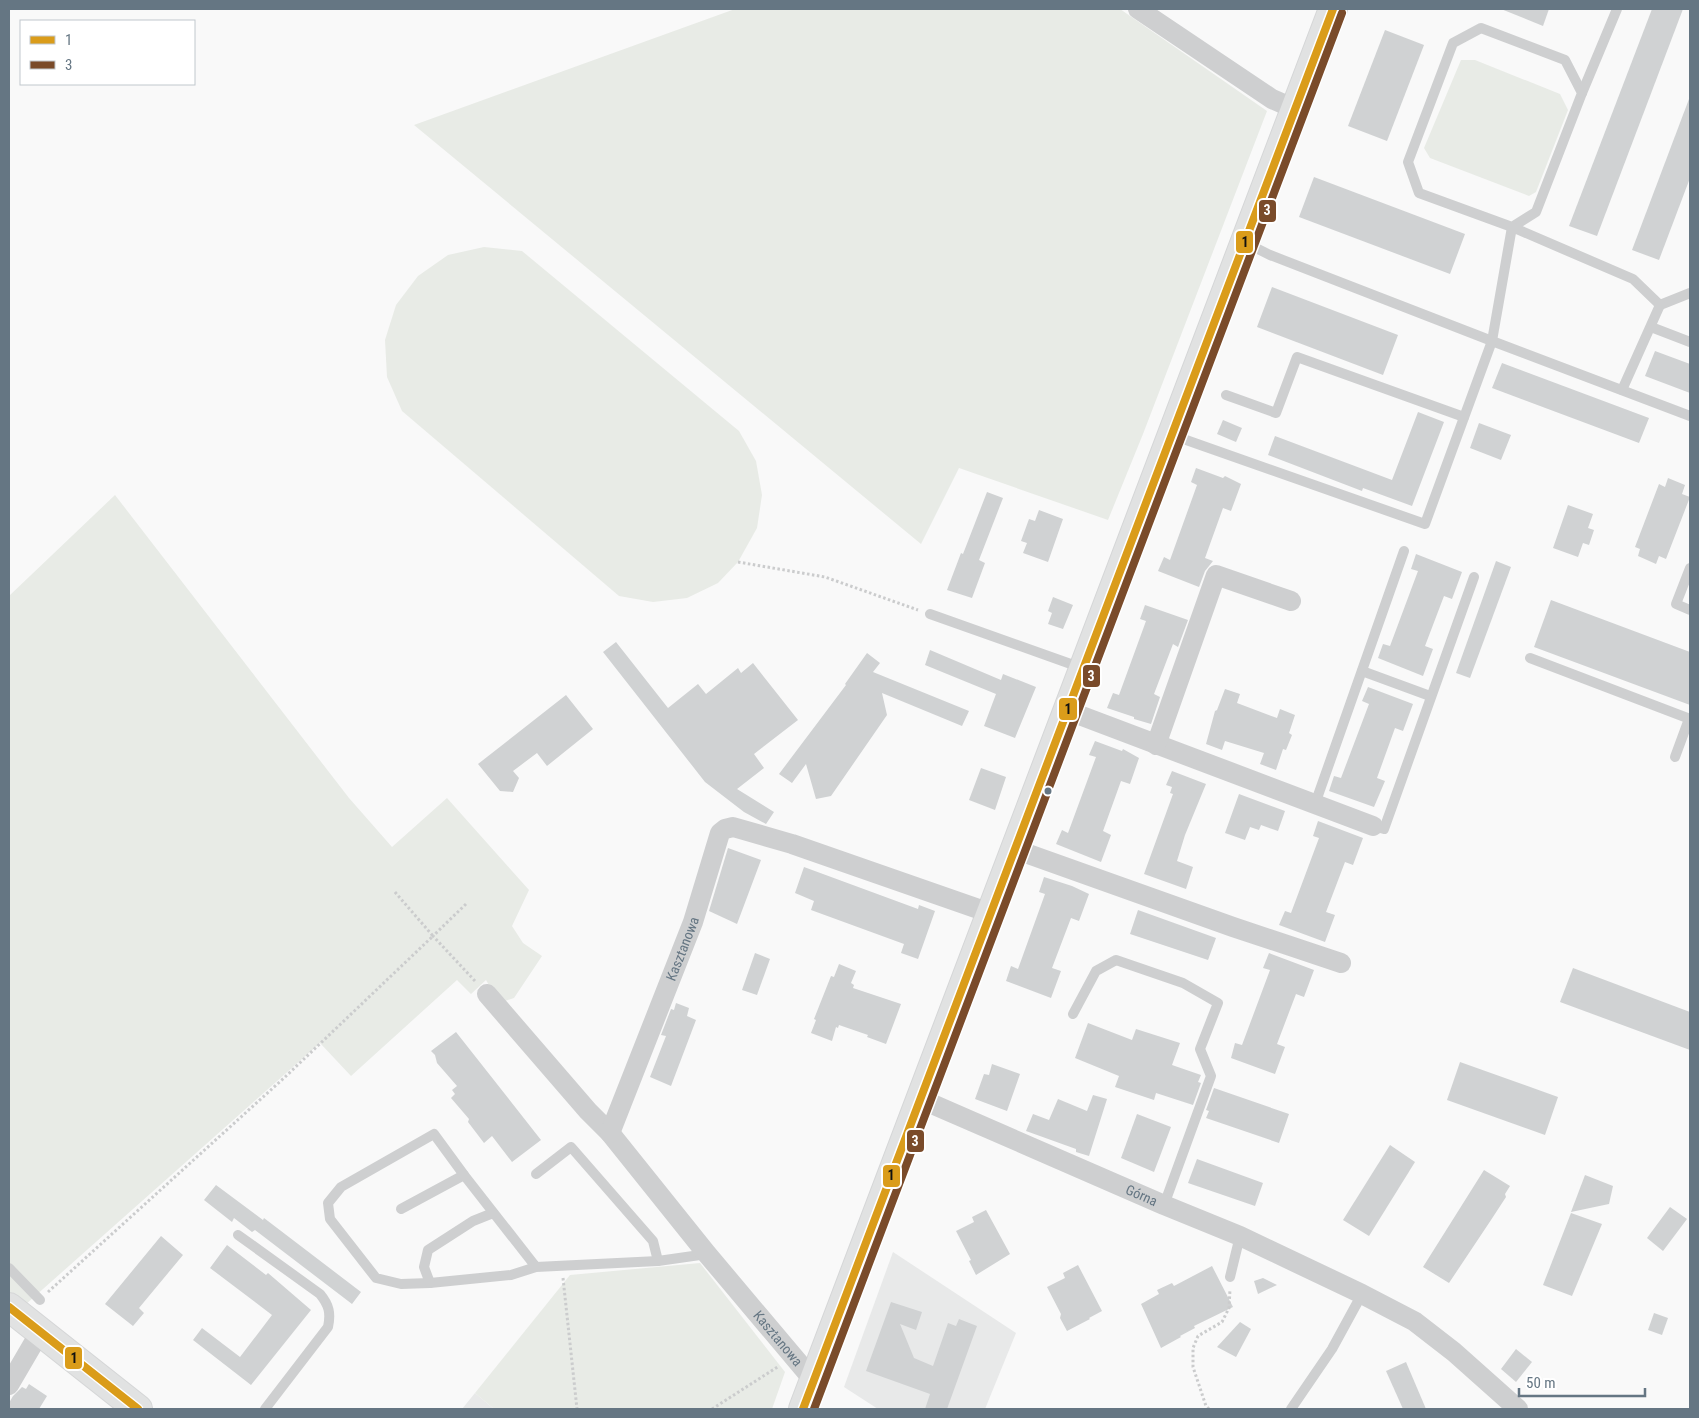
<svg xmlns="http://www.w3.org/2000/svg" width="1699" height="1418" font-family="'Roboto Condensed',sans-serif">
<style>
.built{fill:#e8e9e9}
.green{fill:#e8ebe6}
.building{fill:#d0d2d3}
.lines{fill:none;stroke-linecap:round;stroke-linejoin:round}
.secondary-casing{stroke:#d5d6d7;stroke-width:30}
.path{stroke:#cbcccd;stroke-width:3;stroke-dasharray:2.5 2.5;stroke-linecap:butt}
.lane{stroke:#cecfd0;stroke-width:10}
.street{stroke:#cecfd0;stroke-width:20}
.secondary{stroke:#e1e2e2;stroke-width:28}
.bus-1-casing{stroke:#fff;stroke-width:11}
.bus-2-casing{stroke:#fff;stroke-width:11}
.bus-1{stroke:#da9c1a;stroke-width:8}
.bus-2{stroke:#7a4b2a;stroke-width:8}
.bus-dot{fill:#657683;stroke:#fff;stroke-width:2}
.labels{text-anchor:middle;stroke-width:5;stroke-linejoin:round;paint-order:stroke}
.street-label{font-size:14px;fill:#657683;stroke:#fff}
.line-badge{stroke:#fff;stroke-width:2}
.badge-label{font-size:14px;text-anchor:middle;font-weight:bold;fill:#fff}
.pale-badge-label{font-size:14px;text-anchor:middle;font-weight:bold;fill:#111}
</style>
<rect width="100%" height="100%" fill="#f9f9f9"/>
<g class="built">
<path d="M893,1252l123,81 -31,76h-107l-34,-22z"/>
<path d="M475,1393l19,16h-32z"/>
</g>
<g class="green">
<path d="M735,9h385l147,102 -124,323 -35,86 -149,-52 -38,76 -507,-419z"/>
<path d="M1461,60h14l85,34 8,16 -32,82 -7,4 -99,-38 -6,-10z"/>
<path d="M484,247l38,4 217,180 17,30 6,34 -5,33 -19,34 -20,21 -31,15 -34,4 -34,-6 -217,-185 -15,-34 -2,-37 11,-35 22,-29 30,-21z"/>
<path d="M115,495l234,303 43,49 55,-49 82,92 -17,36 11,17 19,13 -28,42 -15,5 -13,-23 -15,14 -14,-14 -106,96 -31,-33 -295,262 -16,-13v-696z"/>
<path d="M700,1263l85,109 -13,37h-278l-19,-16 95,-118z"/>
</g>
<g class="building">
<path d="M1501,9h48l-6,17z"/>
<path d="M1652,9h31l-86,227 -28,-10z"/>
<path d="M1385,30l39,15 -37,96 -39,-15z"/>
<path d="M1689,99l1,1v78l-31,82 -27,-10z"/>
<path d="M1314,177l151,57 -15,40 -151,-57z"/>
<path d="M1272,287l126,48 -15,40 -126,-48z"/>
<path d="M1655,351l35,13v29l-45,-17z"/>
<path d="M1502,363l147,55 -10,25 -147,-55z"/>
<path d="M1418,412l26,10 -32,84 -49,-18 -1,3 -94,-36 7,-19 117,44z"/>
<path d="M1223,420l19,8 -6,14 -19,-8z"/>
<path d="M1479,423l32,12 -10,25 -31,-12z"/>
<path d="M1196,468l27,10 2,-2 16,8 -10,27 -8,-3 -18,50 8,3 -8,10 -6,16 -41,-16 6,-14 6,3 27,-75 -6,-3z"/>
<path d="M1668,478l17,7 -3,9 8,3 -24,62 -7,-3 -3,8 -18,-8 2,-7 -5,-2 24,-63 6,3z"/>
<path d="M987,492l16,6 -24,62 6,3 -13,35 -25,-8 14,-37 2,1z"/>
<path d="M1568,505l25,9 -5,14 6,2 -5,15 -6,-2 -5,14 -25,-9z"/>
<path d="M1039,510l24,9 -15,43 -25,-9 4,-10 -6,-2 8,-22 6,2z"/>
<path d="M1416,554l46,18 -10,27 -8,-3 -19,50 8,3 -10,27 -45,-18 5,-14 7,2 28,-75 -7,-2z"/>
<path d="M1496,561l15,6 -41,111 -14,-5z"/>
<path d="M1053,597l20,8 -10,24 -15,-5 4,-11 -4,-2z"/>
<path d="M1551,600l139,52v53l-156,-58z"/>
<path d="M1145,605l43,15 -10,27 -5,-3 -19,50 6,3 -9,27 -17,-5v-2l-27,-9 6,-15 6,2 27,-74 -6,-2z"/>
<path d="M616,642l52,66 30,-24 8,10 32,-26 3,5 12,-10 45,57 -44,34 10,14 -27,21 37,23 -8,12 -22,-12 -39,-30 -102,-130z"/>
<path d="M930,650l71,30 2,-6 33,13 -21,51 -31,-12 12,-32 -71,-29z"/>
<path d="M867,653l13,10 -7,9 96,39 -7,15 -80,-33 5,22 -56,81 -15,3 -10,-35 -14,19 -13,-9 67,-89 -1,-1z"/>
<path d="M1368,687l45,17 -10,27 -8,-3 -18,50 8,3 -11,26 -45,-16 5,-15 7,2 28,-74 -7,-3z"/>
<path d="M1225,689l15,5 -3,9 40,15 3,-9 15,6 -6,18 3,2 -6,15 -3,-1 -7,21 -16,-6 4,-11 -39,-12 -3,9 -16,-6 9,-33 2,-1z"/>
<path d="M566,695l27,34 -46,37 -10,-13 -24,18 6,7 -6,14 -13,-1 -22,-27z"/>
<path d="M1095,741l27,10 1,-2 16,9 -9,26 -9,-3 -18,50 8,4 -10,27 -45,-18 6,-14 6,3 28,-76 -7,-2z"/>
<path d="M981,768l25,9 -11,33 -26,-10z"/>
<path d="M1172,771l34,13 -21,51 -8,26 16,6 -7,22 -42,-15 29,-80 -3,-1 2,-6 -6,-2z"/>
<path d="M1239,794l46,17 -7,20 -17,-6 -2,5 -9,-3 -5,13 -20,-7z"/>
<path d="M1318,821l45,17 -10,27 -8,-3 -19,50 9,3 -10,27 -46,-17 6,-14 6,2 28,-75 -6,-2z"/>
<path d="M728,848l33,12 -24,64 -28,-13z"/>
<path d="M804,867l114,42 1,-4 16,6 -17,48 -17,-6 3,-9 -93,-34 3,-9 -19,-8z"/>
<path d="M1044,877l28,9 17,8 -10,27 -8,-3 -19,50 9,3 -10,27 -45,-17 5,-15 7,3 27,-75 -6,-2z"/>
<path d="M1138,910l78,28 -8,22 -78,-26z"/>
<path d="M755,953l15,6 -13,36 -15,-5z"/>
<path d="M1269,953l45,17 -10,27 -8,-3 -19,50 8,3 -10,27 -44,-16 4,-15 7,2 28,-75 -7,-2z"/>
<path d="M839,964l17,7 -5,12 3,2 -1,3 48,16 -15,40 -19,-7 1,-2 -29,-10 -1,3 -2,-1 -4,14 -21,-8 5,-13 -2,-1 17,-43 3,1z"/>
<path d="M1573,968l117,44v38l-130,-48z"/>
<path d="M676,1003l13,5 -2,8 9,4 -25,66 -21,-9 16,-41 -5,-1 10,-26 3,1z"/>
<path d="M1088,1023l44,17 4,-11 44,14 -8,22 29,10 -3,7 3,1 -8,22 -37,-12 -2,7 -39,-13 4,-11 -44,-18z"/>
<path d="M456,1032l85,108 -29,22 -20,-26 -8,7 -16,-21 1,-3 -18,-21 4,-4 -3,-4 5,-4 -20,-23 -2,-8 -4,-4z"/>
<path d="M1460,1062l98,35 -13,38 -98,-35z"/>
<path d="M992,1064l28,10 -13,37 -32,-12 9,-25 5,1z"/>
<path d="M1214,1088l75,26 -10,29 -73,-25 3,-7 -3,-1z"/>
<path d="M1093,1095l14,4 -18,57 -13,-4v-3l-50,-18 7,-17 16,6 9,-21 29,12z"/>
<path d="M1137,1114l34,13 -17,45 -33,-14z"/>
<path d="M1390,1145l25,17 -46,74 -26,-16z"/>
<path d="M1197,1159l66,24 -8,23 -67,-23z"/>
<path d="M1484,1170l26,16 -5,8 1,3 -15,23 -42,63 -26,-16z"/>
<path d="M1585,1175l28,11 -4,18 -38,8z"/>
<path d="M216,1185l47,35 1,-2 97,74 -9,12 -97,-74 -3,2 -18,-14 -2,4 -28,-22z"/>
<path d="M1670,1207l17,12 -24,32 -16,-13z"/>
<path d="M986,1210l24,44 -34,21 -7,-14 2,-1 -15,-29 18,-9 -2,-5z"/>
<path d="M1571,1213l31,11 -30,72 -29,-11z"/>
<path d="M161,1236l22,19 -44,53 5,5 -11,13 -28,-22z"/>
<path d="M227,1245l39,30 2,-2 43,37 -60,75 -58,-45 9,-12 38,29 32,-42 -62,-47z"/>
<path d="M1078,1265l24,46 -13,7 1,1 -23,12 -7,-13 1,-4 -14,-27 18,-9 -2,-5z"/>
<path d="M1212,1266l21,41 -39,19 1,2 -15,8 1,1 -20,11 -20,-44 18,-10 -2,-4 15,-7 2,3z"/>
<path d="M1263,1278l14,7 -19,9 -4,-13z"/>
<path d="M891,1302l31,10 -6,18 -16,-6 14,34 19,8 15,-43 8,3 3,-7 18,7 -30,83h-22l5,-15 -64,-23z"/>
<path d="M1654,1313l14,5 -6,17 -14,-5z"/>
<path d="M1240,1322l11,7 -15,28 -19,-10z"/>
<path d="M1516,1349l16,13 -16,20 -15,-13z"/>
<path d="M1406,1362l20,47h-23l-17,-38z"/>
<path d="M29,1384l18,12 -8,13h-30v-6l4,-7 9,-9 4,2z"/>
</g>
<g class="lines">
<g class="secondary-casing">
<g id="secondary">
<path d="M9,1307l129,102"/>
<path d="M803,1409l530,-1400"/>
</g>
</g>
<g class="path">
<path d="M738,562l87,15 93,33"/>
<path d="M466,904l-33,32 42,45"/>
<path d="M563,1278l14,131"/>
<path d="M48,1292l236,-214 149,-142 -39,-45"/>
<path d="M712,1409l67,-43"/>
<path d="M1209,1409l-3,-3 -13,-39v-19l5,-12 24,-14 7,-14 1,-19"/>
</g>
<g class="lane">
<path d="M1481,28l84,32 17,33 -46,119 -24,15 -93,-34 -11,-31 45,-119z"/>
<path d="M1582,93l35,-84"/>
<path d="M1246,243l24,12 222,86 198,75"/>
<path d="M1660,305l30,-12"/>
<path d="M1651,327l39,15"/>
<path d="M1226,395l50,18 21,-56 167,60"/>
<path d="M1172,435l253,89 67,-183 20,-114 121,52 27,26 -38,85"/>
<path d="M1690,568l-14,36 14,6"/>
<path d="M930,614l152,54"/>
<path d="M1530,658l160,61"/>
<path d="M1362,671l68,25"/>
<path d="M1675,757l14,-38"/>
<path d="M1315,804l89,-253"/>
<path d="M1373,826l11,3 90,-252"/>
<path d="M1073,1014l23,-43 20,-11 67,23 35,20 -18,46 11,27 -47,129"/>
<path d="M536,1174l35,-27 82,94 5,20"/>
<path d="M401,1209l63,-34"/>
<path d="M238,1235l82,59c9,11 11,19 8,33l-63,82"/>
<path d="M536,1267l-25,8 -81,8 -29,1 -25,-6 -46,-59 -2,-16 13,-16 93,-53 30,41 72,92 122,-6 49,-7"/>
<path d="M9,1268l31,32"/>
<path d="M1230,1277l10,-41"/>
<path d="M430,1283l-6,-16 4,-17 45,-29 20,-8"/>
<path d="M1291,1409l41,-60 30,-55"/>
</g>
<g class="street">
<path d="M1138,9l134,90 23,10"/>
<path d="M1066,710l307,116"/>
<path d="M1156,745l60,-170 75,26"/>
<path d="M1014,849l219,78 108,36"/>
<path id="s1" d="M487,994l101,117 22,22 97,121 107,127"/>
<path id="s2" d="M920,1098l12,6 232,101 76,31 122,58 52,27 40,31 64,57"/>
<path id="s3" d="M610,1133l83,-211 27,-89 5,-4 8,-2 59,17 198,69"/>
<path d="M9,1385l31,-53"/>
</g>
<use href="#secondary" class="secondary"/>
<g class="bus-1-casing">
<g id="bus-1">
<path d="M9,1307l129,102"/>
<path d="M803,1409l530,-1400"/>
</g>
</g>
<g class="bus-2-casing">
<path id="bus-2" d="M814,1409l528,-1396"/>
</g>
<use href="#bus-1" class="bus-1"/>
<use href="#bus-2" class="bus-2"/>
</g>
<circle class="bus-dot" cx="1048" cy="791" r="4.5"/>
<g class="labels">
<g class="street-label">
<text dy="5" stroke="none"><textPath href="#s3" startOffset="198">Kasztanowa</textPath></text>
<text dy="5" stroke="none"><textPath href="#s2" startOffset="242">Górna</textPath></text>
<text dy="5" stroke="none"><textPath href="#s1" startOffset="451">Kasztanowa</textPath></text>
</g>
</g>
<g class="line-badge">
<rect x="1258" y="199" width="19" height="24" rx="5" fill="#7a4b2a"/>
<rect x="1235" y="230" width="19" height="24" rx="5" fill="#da9c1a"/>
<rect x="1082" y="664" width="19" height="24" rx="5" fill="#7a4b2a"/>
<rect x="1058" y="697" width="20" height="24" rx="5" fill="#da9c1a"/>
<rect x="906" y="1129" width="19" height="24" rx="5" fill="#7a4b2a"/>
<rect x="882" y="1164" width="19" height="24" rx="5" fill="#da9c1a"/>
<rect x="64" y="1346" width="19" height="24" rx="5" fill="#da9c1a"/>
</g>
<g class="badge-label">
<text x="1267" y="215">3</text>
<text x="1091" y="681">3</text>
<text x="915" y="1146">3</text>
</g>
<g class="pale-badge-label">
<text x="1245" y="247">1</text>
<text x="1068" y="714">1</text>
<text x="891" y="1180">1</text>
<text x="74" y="1363">1</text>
</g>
<rect width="1699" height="1418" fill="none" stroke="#657683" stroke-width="20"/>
<rect x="20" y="20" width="175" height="65" fill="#ffffff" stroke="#c1c8cd"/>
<rect x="30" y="36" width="25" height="8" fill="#da9c1a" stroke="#c1c8cd"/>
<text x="65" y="45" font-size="15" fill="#657683">1</text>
<rect x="30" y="61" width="25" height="8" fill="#7a4b2a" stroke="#c1c8cd"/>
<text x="65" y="70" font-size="15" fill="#657683">3</text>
<path d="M1519 1388v8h126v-8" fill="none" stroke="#657683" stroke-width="2.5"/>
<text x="1526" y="1388" font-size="15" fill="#657683" stroke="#ffffff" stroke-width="4" paint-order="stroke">50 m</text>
</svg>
